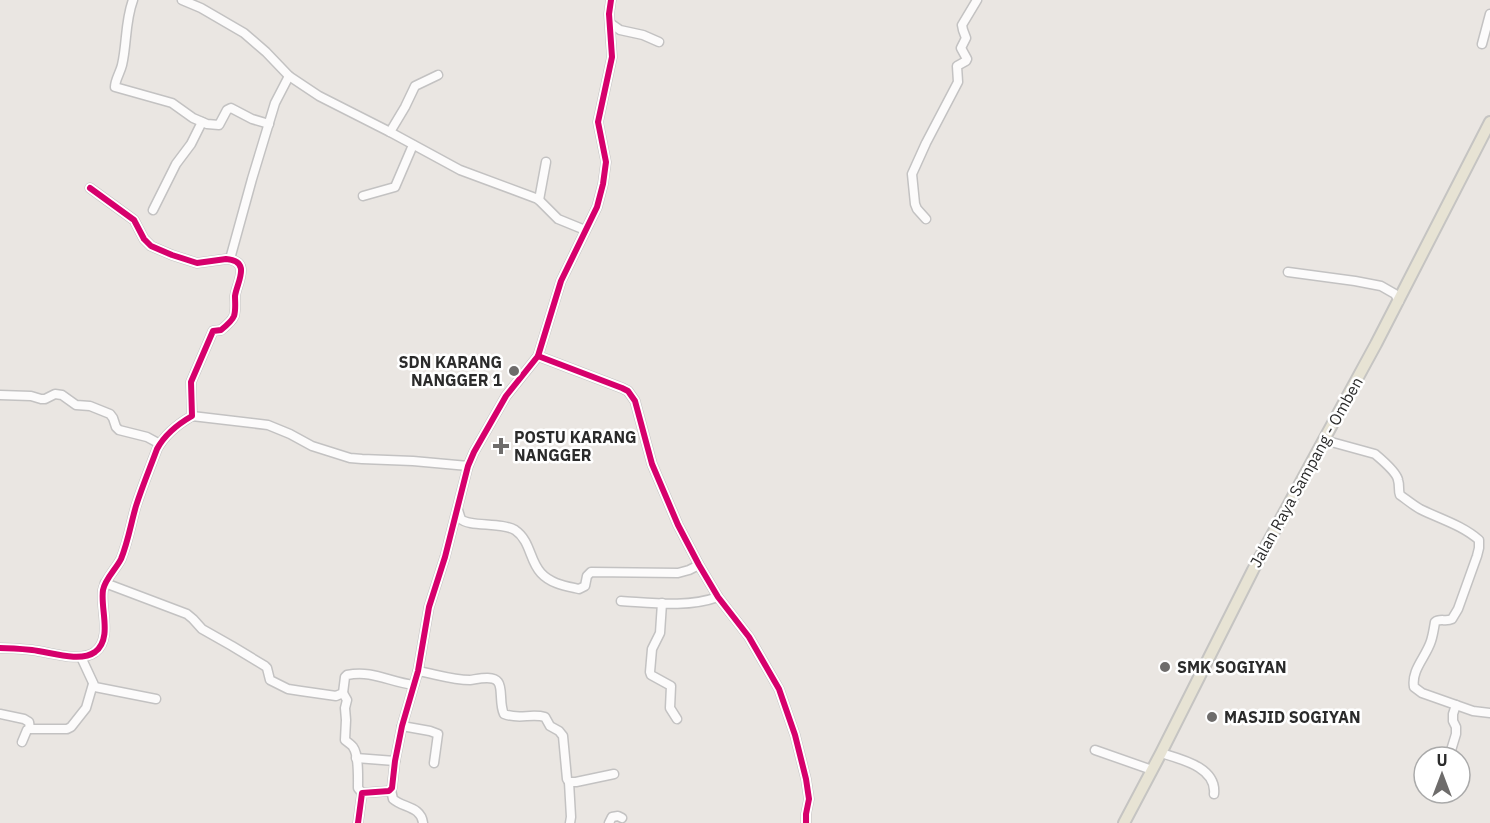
<svg xmlns="http://www.w3.org/2000/svg" width="1490" height="823" font-family="'IBM Plex Sans',sans-serif">
<style>
.lines{fill:none;stroke-linecap:round;stroke-linejoin:round}
.minor-casing{stroke:#c3c2c2;stroke-width:11}
.major-casing{stroke:#c5c4c2;stroke-width:14}
.minor{stroke:#fcfbfb;stroke-width:8}
.major{stroke:#e7e3d4;stroke-width:10}
.cycleway-casing{stroke:#fff;stroke-width:10}
.cycleway{stroke:#d6006c;stroke-width:6}
.poi-dot{fill:#6e6c6b;stroke:#fff;stroke-width:2}
.labels{text-anchor:middle;stroke-width:5;stroke-linejoin:round;paint-order:stroke}
.poi-label{font-size:16px;font-weight:bold;fill:#2b2b2b;stroke:#fff;text-anchor:start}
.street-label{font-size:16px;fill:#2b2b2b;stroke:#fff}
</style>
<rect width="100%" height="100%" fill="#eae6e2"/>
<g class="lines">
<g class="minor-casing">
<g id="minor">
<path d="M133,0c-8,21 -6,44 -11,65 -2,8 -7,15 -7,22l57,16 21,15 14,6 12,1 8,-15 4,-2 21,11 17,5"/>
<path d="M182,0l19,8 43,25 22,19 23,24 30,20 71,36 70,38 78,29 20,20 27,11"/>
<path d="M610,23l10,7 23,5 16,7"/>
<path d="M1482,44l8,-30"/>
<path d="M390,132l15,-25 10,-21 23,-11"/>
<path d="M363,196l32,-9 18,-42"/>
<path d="M539,200l7,-38"/>
<path d="M153,210l23,-46 15,-20 11,-22"/>
<path d="M926,219l-9,-10 -2,-5 -3,-30 14,-31 32,-61 -1,-16 9,-5 1,-2 -6,-11 5,-10 -3,-8 -1,-5 15,-25"/>
<path d="M230,259l22,-80 23,-76 14,-27"/>
<path d="M1288,272l67,9 26,5 14,8 4,7"/>
<path d="M538,356l84,32 6,3 7,10 17,63 26,61 21,40 19,32 31,40 30,52 16,46 11,44 3,20 -3,15v9"/>
<path d="M0,395l31,1 10,3h4l10,-5 7,1 14,10 14,1 20,8 3,4 3,9 3,3 28,7 13,7"/>
<path d="M192,416l76,9 22,9 22,12 38,12 12,1 51,2 55,5"/>
<path d="M1324,440l51,14c6,5 22,19 23,26 2,6 0,10 2,15 7,5 13,10 20,14 20,10 42,16 59,31v8l-2,8 -19,53 -6,10c-6,3 -12,-1 -17,3 -1,6 -2,13 -4,19 -5,16 -20,29 -17,46l8,6 51,18 17,2"/>
<path d="M458,510c1,3 2,7 3,9 7,8 41,3 54,11 16,11 14,30 26,43 10,11 25,13 38,16l6,-3 2,-10 4,-4 87,1 11,-3 10,-5"/>
<path d="M105,583l82,31 6,5 9,10 30,17 33,20 2,2 3,12 18,9 13,2 35,5 7,-3 2,-16 2,-2c26,-5 42,7 67,10"/>
<path d="M621,601c32,2 66,7 97,-4"/>
<path d="M662,603l-2,30 -8,16 -2,23 1,3 20,11 -1,22 7,11"/>
<path d="M0,648c11,0 22,1 32,2 18,2 48,13 63,2 18,-14 5,-43 8,-62 2,-11 13,-21 18,-31 7,-17 10,-36 15,-53 6,-19 14,-38 21,-57 7,-13 21,-25 35,-33l-1,-34 22,-51 8,-1c5,-4 11,-9 13,-14 2,-6 1,-13 1,-20 2,-14 17,-35 -9,-37l-29,4 -25,-8 -21,-9 -7,-7 -10,-19 -44,-32"/>
<path d="M81,657l14,30 61,12"/>
<path d="M418,671c17,3 35,9 52,9 8,-1 23,-5 28,2 5,6 1,22 6,32 15,6 27,-1 41,3l5,9 9,5 4,5 4,43 2,3h7l38,-8"/>
<path d="M343,693l4,7 -2,8 1,12 -1,20c1,1 7,5 8,7 6,8 5,31 5,41l4,5"/>
<path d="M0,714l24,5 5,3 1,7"/>
<path d="M402,726l28,5 8,3 -4,29"/>
<path d="M22,742l5,-12 2,-1h38l4,-2 15,-19 7,-24"/>
<path d="M1095,750l57,20"/>
<path d="M1161,753c19,6 56,14 53,41"/>
<path d="M1449,757l7,-23v-7l-3,-6v-7l3,-9"/>
<path d="M356,758l39,3"/>
<path d="M569,782l2,35 -1,6"/>
<path d="M391,790l2,9c10,9 28,7 30,24"/>
<path d="M358,823l4,-30 27,-2 3,-3 3,-27 7,-35 16,-55 11,-64 16,-50 23,-91 6,-14 32,-56 32,-40 23,-75 36,-74 6,-23 3,-22 -8,-40 14,-65 -3,-43 2,-14"/>
<path d="M609,823l3,-6 6,-1 4,2"/>
</g>
</g>
<g class="major-casing">
<path id="major" d="M1124,823l37,-70 92,-183 123,-226 114,-222"/>
</g>
<use href="#minor" class="minor"/>
<use href="#major" class="major"/>
<g class="cycleway-casing">
<g id="cycleway">
<path d="M538,356l84,32 6,3 7,10 17,63 26,61 21,40 19,32 31,40 30,52 16,46 11,44 3,20 -3,15v9"/>
<path d="M0,648c11,0 22,1 32,2 18,2 48,13 63,2 18,-14 5,-43 8,-62 2,-11 13,-21 18,-31 7,-17 10,-36 15,-53 6,-19 14,-38 21,-57 7,-13 21,-25 35,-33l-1,-34 22,-51 8,-1c5,-4 11,-9 13,-14 2,-6 1,-13 1,-20 2,-14 17,-35 -9,-37l-29,4 -25,-8 -21,-9 -7,-7 -10,-19 -44,-32"/>
<path d="M358,823l4,-30 27,-2 3,-3 3,-27 7,-35 16,-55 11,-64 16,-50 23,-91 6,-14 32,-56 32,-40 23,-75 36,-74 6,-23 3,-22 -8,-40 14,-65 -3,-43 2,-14"/>
</g>
</g>
<use href="#cycleway" class="cycleway"/>
</g>
<g class="poi-dot">
<circle cx="514" cy="371" r="6"/>
<path d="M498 437h6v6h6v6h-6v6h-6v-6h-6v-6h6z"/>
<circle cx="1165" cy="667" r="6"/>
<circle cx="1212" cy="717" r="6"/>
</g>
<g class="labels">
<g class="poi-label">
<text x="502" y="368" text-anchor="end">SDN KARANG<tspan x="502" dy="18">NANGGER 1</tspan></text>
<text x="514" y="443">POSTU KARANG<tspan x="514" dy="18">NANGGER</tspan></text>
<text x="1177" y="673">SMK SOGIYAN</text>
<text x="1224" y="723">MASJID SOGIYAN</text>
</g>
<g class="street-label">
<text transform="translate(1306 472) rotate(-61)" y="6">Jalan Raya Sampang - Omben</text>
</g>
</g>
<g transform="translate(1442 775)"><circle r="28" fill="#ffffff" stroke="#aaaaaa" stroke-width="1.5"/>
<path d="M0-4.5L10 22L0 15L-10 22Z" fill="#6e6c6b"/>
<text y="-9" font-size="16" font-weight="bold" text-anchor="middle" fill="#2b2b2b">U</text>
</g>
</svg>
